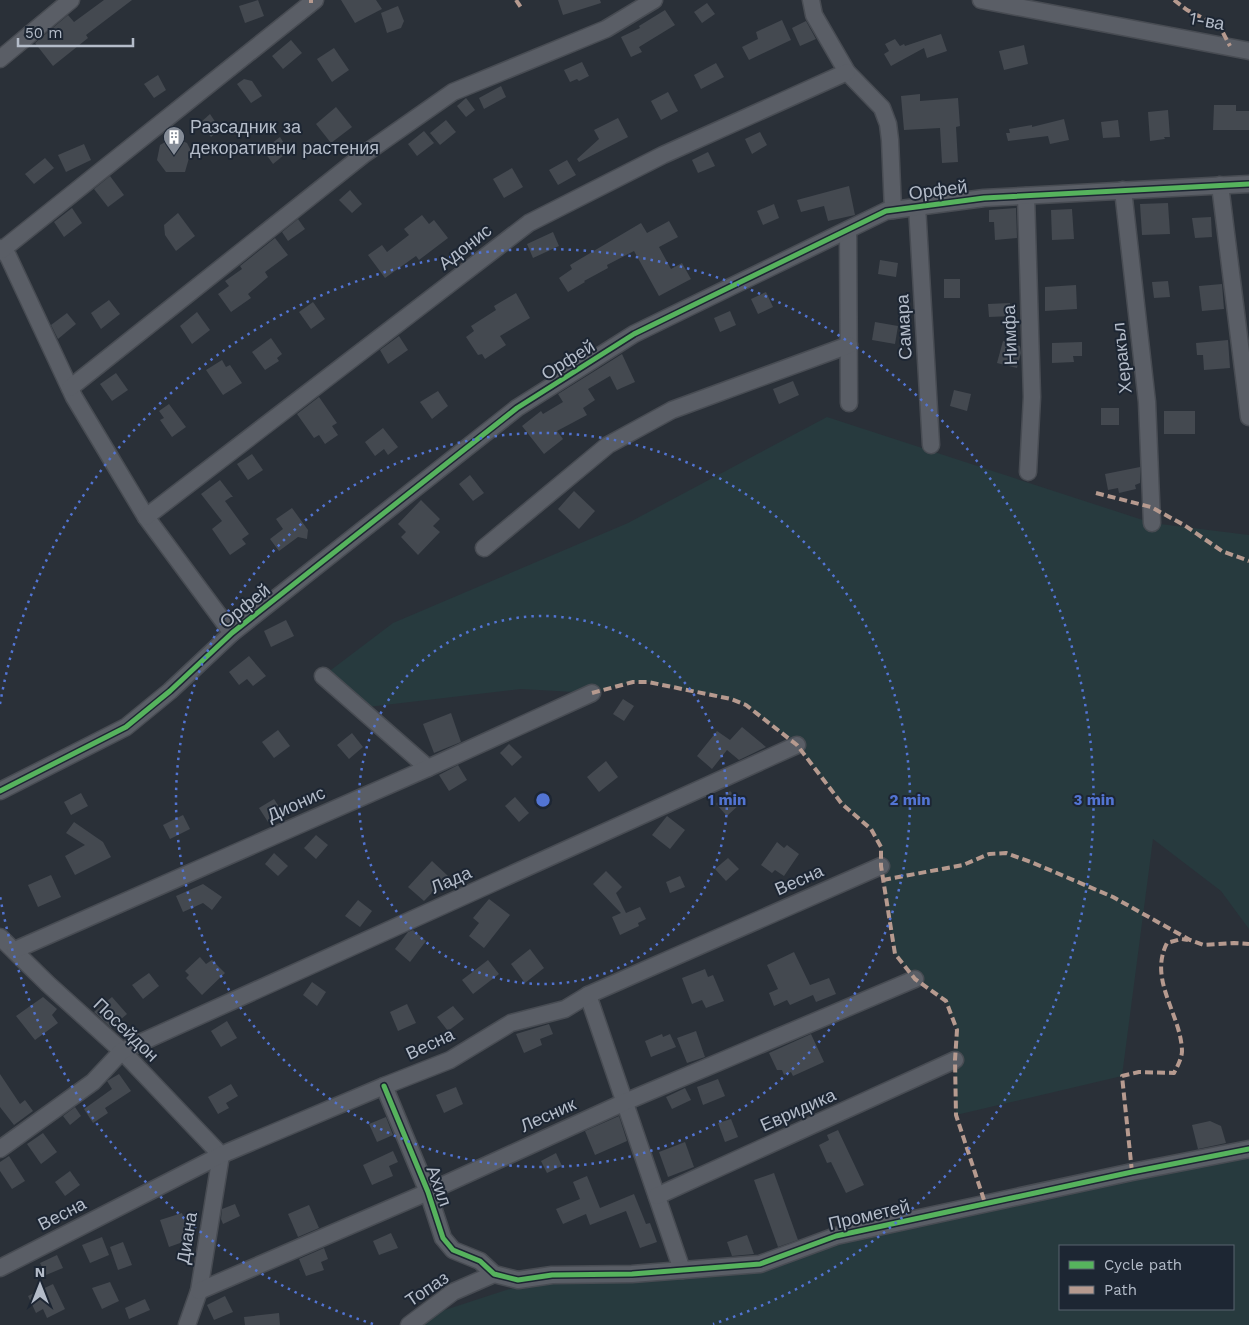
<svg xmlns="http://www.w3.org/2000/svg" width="1249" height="1325" font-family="'Work Sans',sans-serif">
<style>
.green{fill:#273a3e;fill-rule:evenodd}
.building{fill:#444950}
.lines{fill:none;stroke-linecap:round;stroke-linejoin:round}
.minor-casing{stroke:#484c53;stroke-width:19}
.minor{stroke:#5a5e66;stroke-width:16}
.quiet{stroke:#b69a8f;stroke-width:4;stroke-dasharray:8 4;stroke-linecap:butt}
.cycleway-casing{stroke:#1d2633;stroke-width:8}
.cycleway{stroke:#56b35d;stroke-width:5}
.ring{fill:none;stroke:#5274d3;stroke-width:2.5;stroke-dasharray:2.5 5}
.labels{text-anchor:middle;stroke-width:4;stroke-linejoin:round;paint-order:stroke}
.street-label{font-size:18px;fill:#b4bcc9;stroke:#1d2633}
.poi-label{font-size:18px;fill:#b4bcc9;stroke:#1d2633;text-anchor:start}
.centre{fill:#5274d3;stroke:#1d2633;stroke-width:2.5}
.ring-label{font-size:15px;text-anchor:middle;font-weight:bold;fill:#5274d3;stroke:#1d2633;stroke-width:4;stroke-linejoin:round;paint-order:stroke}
</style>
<rect width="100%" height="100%" fill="#2a3038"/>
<g class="green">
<path d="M827,417l325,106 97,12v394l-28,-38 -68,-52 -31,237 -166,39 -1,-55 2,-30 -11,-29 -31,-22 -20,-25 -14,-88v-19l-10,-18 -29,-25 -45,-59 -51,-40 -15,-6 -83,-17h-15l-41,11 -71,-4 -162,19 -36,-32 70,-53 235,-100z"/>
<path d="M1249,1147v178h-850l153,-50 208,-11 76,-28zM1060,1246h173v63h-173z"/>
</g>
<g class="building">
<path d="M104,0h28l-46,35 2,3 -35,28 -18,-23 33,-28 6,7z"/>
<path d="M258,0l6,16 -19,7 -6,-17z"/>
<path d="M341,0h35l6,9 -27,14z"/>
<path d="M558,0h42l1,3 -38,12z"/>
<path d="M707,3l8,11 -13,9 -8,-11z"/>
<path d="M398,6l6,15 -3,7 -14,5 -6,-20z"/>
<path d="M665,10l10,15 -36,22 3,5 -11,5 -10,-20 19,-9 -1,-2z"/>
<path d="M782,20l9,20 -42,20 -7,-13 16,-8 -2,-7z"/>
<path d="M806,21l10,18 -16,7 -8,-18z"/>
<path d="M941,34l6,17 -20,7 -3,-10 -33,18 -7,-12 5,-3 -4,-7 10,-5 5,7 4,-2 1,2z"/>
<path d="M291,40l11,13 -19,16 -11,-13z"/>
<path d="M1024,45l4,19 -24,6 -5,-19z"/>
<path d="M334,48l15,22 -17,12 -15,-23z"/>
<path d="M582,62l7,14 -10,5 -2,-2 -7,3 -6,-12z"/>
<path d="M716,63l8,14 -23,12 -7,-14z"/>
<path d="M158,75l8,15 -12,8 -10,-14z"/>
<path d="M244,79l8,2 10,15 -11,7 -14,-19z"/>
<path d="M501,86l5,11 -22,12 -5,-11z"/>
<path d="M668,92l10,19 -17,9 -10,-19z"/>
<path d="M920,94v7l38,-3 2,28 -4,1 2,35 -16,1 -2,-35 -36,2 -3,-34z"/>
<path d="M466,98l9,12 -9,7 -9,-11z"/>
<path d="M1214,105h22v6h13v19h-36z"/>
<path d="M336,107l16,20 -21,16 -15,-19z"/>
<path d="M1168,110l2,27h-6l1,2 -15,2 -2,-29z"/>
<path d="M210,114l10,15 -9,8 -11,-14z"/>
<path d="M618,118l10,19 -49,25 -2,-3 22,-20 -5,-9z"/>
<path d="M1064,119l5,21 -19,4 -2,-8 -40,5 -2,-8h4l-1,-4 23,-4v2z"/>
<path d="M446,120l10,12 -16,13 -10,-12z"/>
<path d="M1118,120l2,17 -17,1 -2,-16z"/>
<path d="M424,131l10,12 -17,13 -9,-12z"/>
<path d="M760,132l7,13 -15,9 -7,-15z"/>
<path d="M174,137l13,6 4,8 -6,21h-19l-9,-12 3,-15z"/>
<path d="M280,137l9,14 -16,13 -10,-14z"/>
<path d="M84,144l7,16 -25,12 -8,-17z"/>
<path d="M708,152l7,14 -17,7 -6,-13z"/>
<path d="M45,158l9,10 -20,16 -9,-10z"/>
<path d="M567,160l9,15 -18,10 -9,-15z"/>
<path d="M512,168l11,19 -19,11 -11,-19z"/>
<path d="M110,176l14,19 -16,12 -14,-18z"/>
<path d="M849,186l6,29 -27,6 -4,-15 -23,6 -4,-12z"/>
<path d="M350,190l12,14 -10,9 -13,-13z"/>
<path d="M1168,203l2,31 -28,1 -2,-31z"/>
<path d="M774,204l5,14 -16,7 -6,-14z"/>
<path d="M72,208l10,15 -18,14 -10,-15z"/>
<path d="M1016,208l1,30 -22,2 -1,-18h-5v-12z"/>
<path d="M1072,209l2,30 -22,1 -1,-30z"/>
<path d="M178,213l17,23 -19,15 -11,-16 -1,-10z"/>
<path d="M422,215l7,9 5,-4 14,18 -29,22 -3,-4 -31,22 -17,-23 14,-10 5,7 22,-17 -5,-6z"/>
<path d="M1211,217l1,20 -17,1 -3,-20z"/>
<path d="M298,219l7,10 -17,12 -6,-9z"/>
<path d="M669,221l9,16 -19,10 12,22 11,-6 9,16 -32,17 -25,-45 -27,14 1,3 -24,13 1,1 -17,10 -9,-14 13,-9 -2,-4 71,-42 6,10z"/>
<path d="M553,232l6,14 -26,12 -6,-14z"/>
<path d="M275,238l13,17 -23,17 3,5 -20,17 3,4 -20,14 -13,-18 11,-8 -4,-5 17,-12 -2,-3z"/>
<path d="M880,260l18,3 -2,14 -18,-3z"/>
<rect x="944" y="279" width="16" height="19"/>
<path d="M1168,281l2,16 -16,1 -2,-16z"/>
<path d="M1222,284l2,25 -22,2 -3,-25z"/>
<path d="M1076,285l1,24 -32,2v-24z"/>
<path d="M766,292l7,15 -15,7 -7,-15z"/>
<path d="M516,293l14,25 -30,18 6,9 -21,14 -3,-5 -4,1 -12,-18 8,-6 -3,-5 25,-16 -2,-4z"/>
<path d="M109,300l11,14 -19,15 -10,-16z"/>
<path d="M313,302l12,17 -14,10 -12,-17z"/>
<path d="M1010,303l1,13 -22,1 -1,-13z"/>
<path d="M730,311l6,14 -16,7 -6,-14z"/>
<path d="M197,312l13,18 -18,14 -12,-18z"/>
<path d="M67,313l9,11 -18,15 -7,-14z"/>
<path d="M875,322l23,4 -3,18 -23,-4z"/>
<path d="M399,336l9,14 -20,14 -8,-14z"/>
<path d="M271,338l11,16 -5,4 2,3 -14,9 -13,-18z"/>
<path d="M1228,340l2,28 -26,2 -1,-15h-6l-1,-12z"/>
<path d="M1003,341l17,5 1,7 -4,15 -20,-5z"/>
<path d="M1082,342v14h-9l1,6 -22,1v-20z"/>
<path d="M622,354l13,28 -18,8 -7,-14 -22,13 7,11 -12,8 4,7 -30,16 6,8 -19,15 -22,-28 19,-15 2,3 20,-12 -5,-8z"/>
<path d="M222,360l4,7 4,-2 12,18 -19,12 -17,-25z"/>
<path d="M116,373l12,17 -16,11 -12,-17z"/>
<path d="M793,381l6,14 -20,9 -6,-15z"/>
<path d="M954,390l17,4 -4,17 -17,-5z"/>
<path d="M438,391l10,15 -16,13 -12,-17z"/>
<path d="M319,397l18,26 -5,3 6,9 -13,9 -6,-9 -5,3 -17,-24z"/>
<path d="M169,404l17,23 -14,10 -12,-17 4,-2 -5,-7z"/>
<rect x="1101" y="408" width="18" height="17"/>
<rect x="1164" y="411" width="31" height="23"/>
<path d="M383,428l15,19 -10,8 -4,-6 -9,7 -10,-14z"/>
<path d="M252,454l11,16 -15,10 -11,-16z"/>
<path d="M1140,467v16l-5,2 1,4 -17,4 -1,-5 -10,2 -3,-16z"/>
<path d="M470,475l14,18 -11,8 -14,-17z"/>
<path d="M220,480l13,17h-2l-6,4 24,33 -7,5 4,5 -16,11 -18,-26 10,-8 -21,-27z"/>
<path d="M574,491l21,20 -16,18 -21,-20z"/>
<path d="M421,500l19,19 -7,7 7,6 -22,23 -17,-18 5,-5 -8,-8z"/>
<path d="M292,508l16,22 -1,9 -9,-2 -19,14 -9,-12 13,-10 -7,-10z"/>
<path d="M286,620l8,16 -23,11 -7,-16z"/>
<path d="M249,656l17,20 -13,10 -6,-7 -8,6 -10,-13z"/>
<path d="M623,699l11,7 -10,15 -11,-7z"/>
<path d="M451,713l10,29 -27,11 -11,-29z"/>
<path d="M742,727l24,20 -27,13 -12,-10 -15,19 -15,-13 20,-25 13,9z"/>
<path d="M278,730l12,16 -16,12 -12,-16z"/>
<path d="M352,733l11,14 -14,12 -12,-14z"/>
<path d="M509,744l13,13 -10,9 -12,-13z"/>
<path d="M606,761l12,16 -19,15 -12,-15z"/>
<path d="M458,765l9,15 -18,11 -10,-16z"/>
<path d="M730,791l11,12 -14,13 -11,-12z"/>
<path d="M81,793l7,13 -17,9 -7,-13z"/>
<path d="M515,797l14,16 -10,9 -14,-16z"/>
<path d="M274,799l9,14 -15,9 -9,-14z"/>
<path d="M183,815l7,14 -20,10 -7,-14z"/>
<path d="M667,816l18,14 -15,19 -18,-14z"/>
<path d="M74,822l29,20 8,15 -36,18 -10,-19 20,-11 -19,-12z"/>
<path d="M316,835l12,10 -12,14 -12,-11z"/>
<path d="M777,842l7,6 3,-3 12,9 -15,22 -9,-6 -3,3 -11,-8z"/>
<path d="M274,853l14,13 -10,10 -13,-12z"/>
<path d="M728,858l11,11 -13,12 -11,-12z"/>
<path d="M432,861l16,15 -24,25 -16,-14z"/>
<path d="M606,871l16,16 -6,6 10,20 14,-6 6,12 -8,4 1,3 -19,9 -8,-18 9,-4 -28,-29z"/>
<path d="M51,875l10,22 -23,10 -10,-22z"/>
<path d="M680,876l5,11 -15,6 -4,-11z"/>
<path d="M203,884l19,13 -10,13 -9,-7 -20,9 -7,-16z"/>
<path d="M489,899l21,16 -26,33 -15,-12 10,-13 -6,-5z"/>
<path d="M358,900l14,11 -12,16 -15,-11z"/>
<path d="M413,930l13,11 -16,21 -15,-13 13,-17z"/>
<path d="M530,949l14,19 -19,15 -14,-19z"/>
<path d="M794,952l16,33 19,-7 7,16 -20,8 -3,-7 -23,10 -3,-5 -13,6 -5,-13 9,-4 -11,-24z"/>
<path d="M200,957l6,7 6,-4 13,13 -23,22 -16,-17 3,-3 -4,-4z"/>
<path d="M488,960l11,14 -26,20 -11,-14z"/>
<path d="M705,969l3,8 5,-2 11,26 -18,7 -4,-8 -10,4 -10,-26z"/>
<path d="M149,973l10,13 -16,13 -11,-14z"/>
<path d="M312,982l14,10 -9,14 -14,-11z"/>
<path d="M43,997l14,12 -5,6 6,8 -23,17 -19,-24z"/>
<path d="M112,997l15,17 -16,14 -17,-16z"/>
<path d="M407,1004l9,19 -18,8 -8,-19z"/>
<path d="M453,1006l11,13 -16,12 -11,-14z"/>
<path d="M227,1021l10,17 -16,9 -10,-16z"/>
<path d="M549,1024l4,10 -13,5 2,6 -18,8 -8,-19z"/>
<path d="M696,1031l9,26 -18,6 -10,-25z"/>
<path d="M662,1034l1,3 7,-3 6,13 -25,10 -6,-16z"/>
<path d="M811,1034l13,28 -31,14 -2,-4 -7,3 -2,-5h-5l-8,-17z"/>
<path d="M0,1074l20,30 5,-4 8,11 -19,14 -14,-18z"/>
<path d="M119,1074l12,17 -26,17 3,5 -15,10 -9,-14 28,-20 -5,-8z"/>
<path d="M718,1079l7,17 -22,9 -6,-18z"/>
<path d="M231,1084l7,12 -12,7 3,5 -11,6 -10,-17z"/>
<path d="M456,1087l7,17 -19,9 -8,-18z"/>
<path d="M685,1088l6,12 -19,9 -6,-12z"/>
<path d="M75,1107l6,9 -11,9 -7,-9z"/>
<path d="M619,1116l8,25 -32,14 -10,-24z"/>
<path d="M386,1117l7,18 -16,7 -8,-18z"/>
<path d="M731,1119l7,18 -13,5 -7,-19z"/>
<path d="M1210,1121l11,5 5,17 -28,6 -6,-24z"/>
<path d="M838,1130l26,55 -18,8 -15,-31 -4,1 -8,-18 10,-5 -2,-5z"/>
<path d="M43,1133l14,19 -16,12 -14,-20z"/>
<path d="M685,1142l9,25 -26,10 -9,-25z"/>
<path d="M393,1151l5,11 -9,4 4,10 -21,9 -9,-20z"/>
<path d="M556,1153l6,13 -15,7 -6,-12z"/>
<path d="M9,1156l16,25 -13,8 -12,-18v-9z"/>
<path d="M70,1171l10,14 -15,11 -10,-14z"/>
<path d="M774,1173l24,67 -20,7 -24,-67z"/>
<path d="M587,1176l13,32 34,-14 12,30 4,-1 7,19 -17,6 -14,-37 -36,14 -4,-11 -23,10 -7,-15 24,-10 -7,-17z"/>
<path d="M235,1204l5,12 -17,8 -2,-5 1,-10z"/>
<path d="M309,1205l10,23 -21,9 -10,-23z"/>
<path d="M182,1213l7,22 -8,3 2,4 -14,5 -9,-27z"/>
<path d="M391,1233l7,15 -19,7 -6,-14z"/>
<path d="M747,1235l7,19 -22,2 -5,-14z"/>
<path d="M102,1237l7,18 -19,8 -8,-18z"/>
<path d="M123,1242l9,23 -14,5 -8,-23z"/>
<path d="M324,1248l4,11 -7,3 3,8 -18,6 -7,-17z"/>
<path d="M57,1255l6,13 -17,7 -6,-12z"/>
<path d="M110,1282l9,19 -17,8 -10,-21z"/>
<path d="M53,1284l12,25 -18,9 -4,-9 -7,4 -8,-17z"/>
<path d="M225,1296l8,16 -19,8 -7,-15z"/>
<path d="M145,1299l5,11 -21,9 -4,-11z"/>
<path d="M279,1313l1,12h-35l-1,-8z"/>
</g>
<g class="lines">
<g class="minor-casing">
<g id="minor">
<path d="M811,0l3,15 33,57 35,36 6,16 2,16 3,70"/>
<path d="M981,0l268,51"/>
<path d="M0,59l71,-59"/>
<path d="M1220,185l29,232"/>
<path d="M1123,190l24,212 5,121"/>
<path d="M1026,196l6,201 -4,75"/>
<path d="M917,206l14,239"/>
<path d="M848,230l1,173"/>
<path d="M0,248l8,8 66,141 72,120 86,116"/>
<path d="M2,250l313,-250"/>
<path d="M70,388l293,-233 90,-63 153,-63 48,-29"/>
<path d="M146,517l383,-294 134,-68 184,-83"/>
<path d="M484,548l124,-103 64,-35 177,-65"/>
<path d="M323,676l105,92"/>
<path d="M0,791l126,-64 44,-36 62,-58 285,-225 117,-74 252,-123 98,-13 265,-14"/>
<path d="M0,937l48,47 74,67 99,104 -22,136 -12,34"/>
<path d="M15,950l413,-182 164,-75"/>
<path d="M588,995l94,275"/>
<path d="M384,1086l44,106 15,46 10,12 27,11 14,13 24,6 34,-5 80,-1 128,-10 76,-28 296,-64 117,-23"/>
<path d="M0,1149l93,-67 29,-31 675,-306"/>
<path d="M657,1196l298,-136"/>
<path d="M0,1268l221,-113 163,-69 66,-26 61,-37 54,-14 23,-14 293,-129"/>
<path d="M199,1291l229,-99 197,-90 290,-123"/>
<path d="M409,1325l44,-33 41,-18"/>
</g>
</g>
<use href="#minor" class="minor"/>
<g class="quiet">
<path d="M516,0l6,9"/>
<path d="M1174,0l13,10 33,17 10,19"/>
<path d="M311,3v-3"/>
<path d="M1096,493l55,14 33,18 38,26 27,10"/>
<path d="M592,693l41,-11h15l83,17 15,6 51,40 45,59 29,25 10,18v19l14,88 20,25 31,22 11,29 -2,30 1,55 29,88"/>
<path d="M883,880l80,-15 26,-11 17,-1 25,9 82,35 77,43 14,5 30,-2 15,1"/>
<path d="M1132,1172l-10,-96 17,-4 35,1c3,-6 8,-15 8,-22 -1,-37 -34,-71 -15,-108l14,-4 7,1"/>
</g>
<g class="cycleway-casing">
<g id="cycleway">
<path d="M0,791l126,-64 44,-36 62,-58 285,-225 117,-74 252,-123 98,-13 265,-14"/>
<path d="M384,1086l44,106 15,46 10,12 27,11 14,13 24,6 34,-5 80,-1 128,-10 76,-28 296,-64 117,-23"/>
</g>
</g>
<use href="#cycleway" class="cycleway"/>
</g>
<g class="ring">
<circle cx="543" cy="800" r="184"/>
<circle cx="543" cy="800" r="367"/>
<path d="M373 1324A551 551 0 0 1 0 896M0 704A551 551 0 1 1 713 1324"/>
</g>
<defs>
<g id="building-pin" transform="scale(1.125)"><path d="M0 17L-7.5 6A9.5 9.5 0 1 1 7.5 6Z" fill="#848b96" stroke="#1d2633"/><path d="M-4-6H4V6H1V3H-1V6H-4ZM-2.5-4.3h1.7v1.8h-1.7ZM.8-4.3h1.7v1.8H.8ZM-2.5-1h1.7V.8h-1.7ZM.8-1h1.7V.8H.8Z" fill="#fff"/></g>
</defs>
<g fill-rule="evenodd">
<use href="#building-pin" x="174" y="137"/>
</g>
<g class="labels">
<g class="street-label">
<text transform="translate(1207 21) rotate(10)" y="6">1-ва</text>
<text transform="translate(938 190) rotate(-7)" y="6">Орфей</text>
<text transform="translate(465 247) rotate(-38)" y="6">Адонис</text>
<text transform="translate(904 327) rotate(-93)" y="6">Самара</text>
<text transform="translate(1010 335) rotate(-92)" y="6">Нимфа</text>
<text transform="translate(1122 358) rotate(-96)" y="6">Херакъл</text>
<text transform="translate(568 360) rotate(-32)" y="6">Орфей</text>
<text transform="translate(245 606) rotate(-39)" y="6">Орфей</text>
<text transform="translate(296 804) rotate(-24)" y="6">Дионис</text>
<text transform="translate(451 880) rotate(-24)" y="6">Лада</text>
<text transform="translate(799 880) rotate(-24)" y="6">Весна</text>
<text transform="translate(126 1030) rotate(44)" y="6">Посейдон</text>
<text transform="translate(430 1044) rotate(-25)" y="6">Весна</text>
<text transform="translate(798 1110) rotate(-24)" y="6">Евридика</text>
<text transform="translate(548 1115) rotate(-24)" y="6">Лесник</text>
<text transform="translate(439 1186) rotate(70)" y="6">Ахил</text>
<text transform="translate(62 1214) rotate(-27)" y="6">Весна</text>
<text transform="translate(869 1215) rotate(-13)" y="6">Прометей</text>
<text transform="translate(187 1238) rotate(-81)" y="6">Диана</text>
<text transform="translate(427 1289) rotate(-34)" y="6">Топаз</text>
</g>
<g class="poi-label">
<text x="190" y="133">Разсадник за<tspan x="190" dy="21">декоративни растения</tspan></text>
</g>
</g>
<circle cx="543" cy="800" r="8" class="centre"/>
<g class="ring-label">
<text x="727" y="805">1 min</text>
<text x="910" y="805">2 min</text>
<text x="1094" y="805">3 min</text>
</g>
<rect x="1059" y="1245" width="175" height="65" fill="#1d2633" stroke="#59626f"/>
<rect x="1069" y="1261" width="25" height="8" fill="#56b35d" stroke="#59626f"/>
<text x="1104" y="1270" font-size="15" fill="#b4bcc9">Cycle path</text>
<rect x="1069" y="1286" width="25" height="8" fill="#b69a8f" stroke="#59626f"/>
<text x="1104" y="1295" font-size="15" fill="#b4bcc9">Path</text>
<g transform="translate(40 1285)" stroke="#1d2633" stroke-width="4" paint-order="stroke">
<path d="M0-4L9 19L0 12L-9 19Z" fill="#b4bcc9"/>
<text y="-8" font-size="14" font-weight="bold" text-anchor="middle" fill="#b4bcc9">N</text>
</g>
<path d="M18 38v8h115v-8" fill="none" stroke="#b4bcc9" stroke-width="2.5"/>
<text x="25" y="38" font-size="15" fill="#b4bcc9" stroke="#1d2633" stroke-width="4" paint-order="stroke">50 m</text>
</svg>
